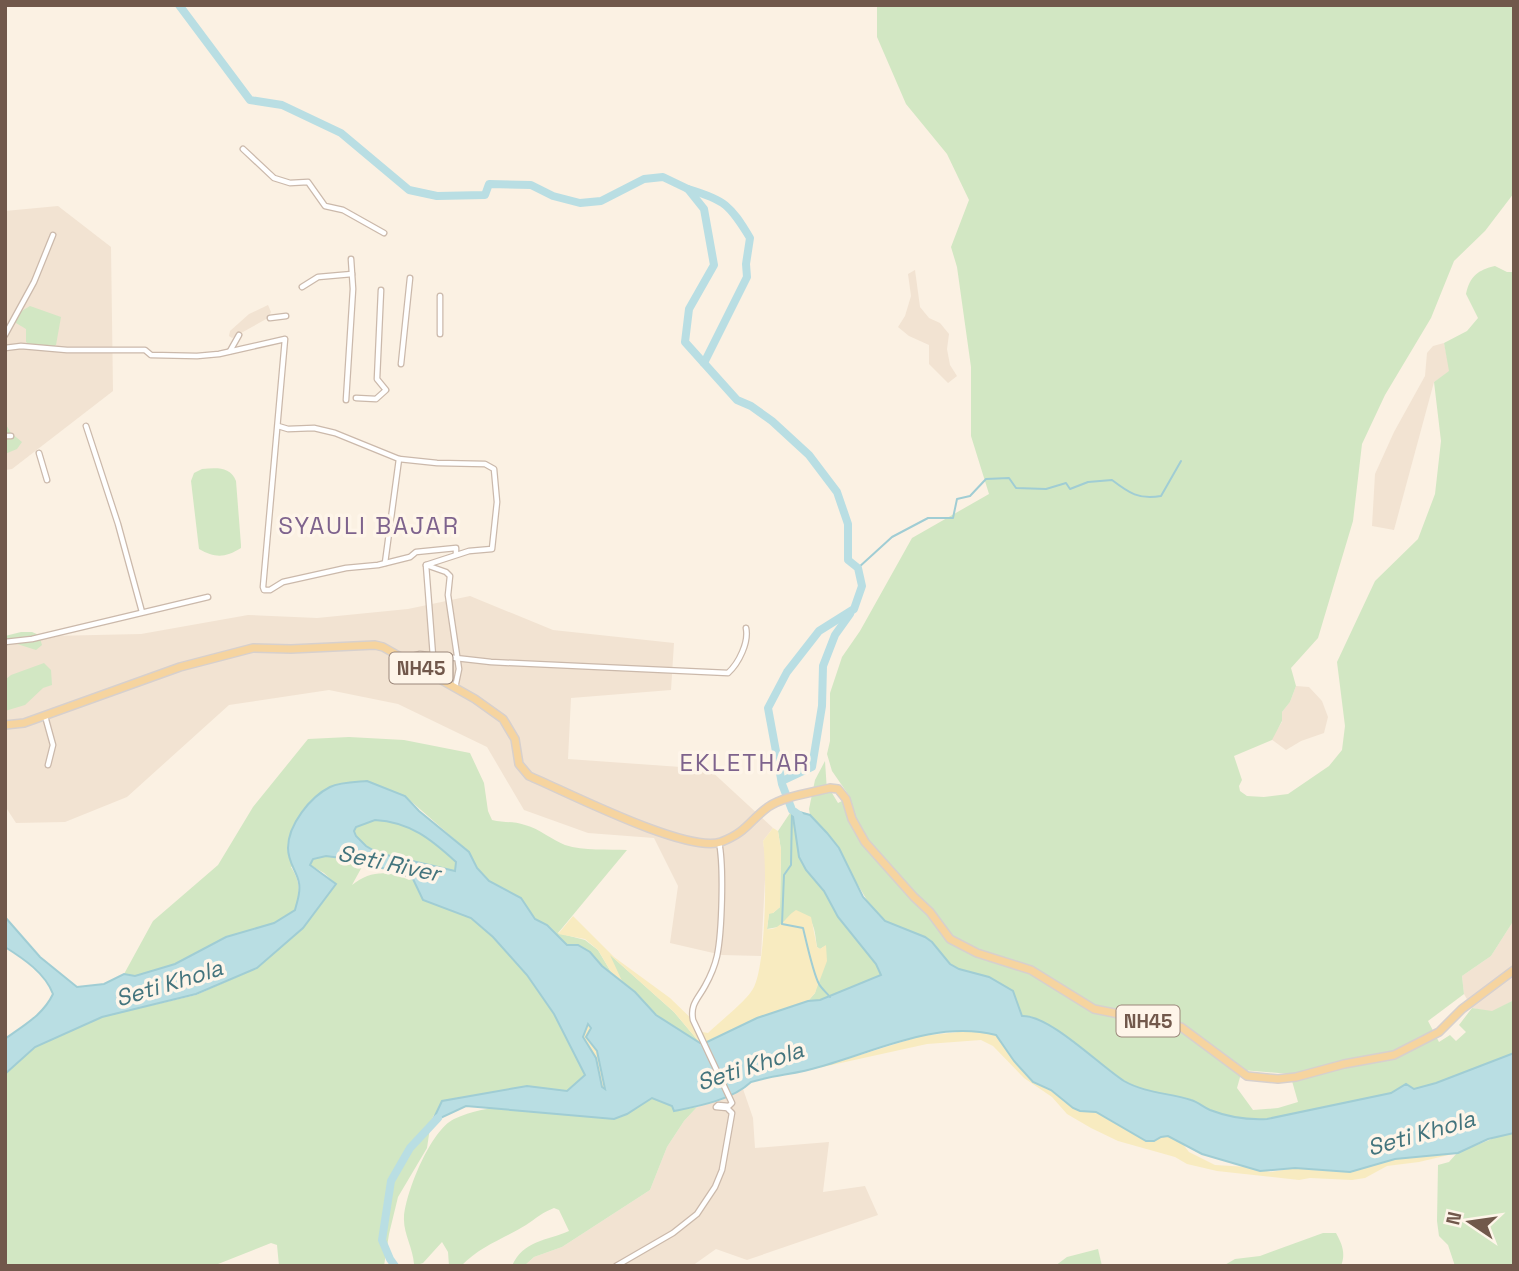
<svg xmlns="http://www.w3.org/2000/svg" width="1519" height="1271" font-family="'Space Grotesk',sans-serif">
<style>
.residential{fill:#f2e3d2}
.green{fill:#d2e7c3;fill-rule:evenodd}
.sand{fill:#f8ebc0}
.water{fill:#b9dee3;stroke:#a0cdd4;stroke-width:2;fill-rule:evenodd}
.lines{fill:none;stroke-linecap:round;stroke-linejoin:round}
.stream{stroke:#a0cdd4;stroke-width:2}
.river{stroke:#b9dee3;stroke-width:8}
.minor-casing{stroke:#cbb9ab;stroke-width:7}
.primary-casing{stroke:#d7d0cd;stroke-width:10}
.minor{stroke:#fff;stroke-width:4.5}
.primary{stroke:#f6d49f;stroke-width:7}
.labels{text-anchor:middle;stroke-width:7;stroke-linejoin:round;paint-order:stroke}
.shield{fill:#fef5e9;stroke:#9b877a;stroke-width:2}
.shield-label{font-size:19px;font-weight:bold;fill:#71584b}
.water-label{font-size:23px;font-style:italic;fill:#43747d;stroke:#fef5e9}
.quarter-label{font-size:24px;letter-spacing:2px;fill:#7e638d;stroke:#fef5e9}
</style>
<rect width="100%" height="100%" fill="#fbf1e3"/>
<g class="residential">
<path d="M58,206l53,41 2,144 -101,78 -7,1v-259z"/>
<path d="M915,270l5,37 9,11 11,5 9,11 -2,15 3,16 7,11 -9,7 -19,-19v-19l-20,-9 -11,-9 7,-11 6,-20 -3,-22z"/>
<path d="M268,305l3,7 -3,6 -36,20 -3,-2 1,-5 19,-17z"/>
<path d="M1444,343l6,28 -16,11 -40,148 -22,-4 3,-52 19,-42 31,-56 2,-23 6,-7z"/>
<path d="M470,596l83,34 121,13 -3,47 -100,8 -3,61 141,10 64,59 -10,13 3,19 -5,96 -39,-1 -52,-12 8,-57 -24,-48 -66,-5 -64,-23 -37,-63 -89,-43 -69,-14 -100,15 -102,92 -62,25 -49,1 -11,-17v-169l136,-3 107,-19 69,3 91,-9z"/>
<path d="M1296,686l13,1 13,14 6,16 -4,16 -23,8 -15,9 -15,-11 11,-17v-10l8,-10z"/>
<path d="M1514,920v63l-2,8 2,9 -22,12 -20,-4 -8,-14 -2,-18 29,-20z"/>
<path d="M743,1089l10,29 2,30 74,-6 -6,50 42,-6 13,29 -131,45 -31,-11 -24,17h-168l10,-9 28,-10 88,-57 17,-43 17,-26 13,-14z"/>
</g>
<g class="green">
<path d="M877,5h637v188l-29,38 -31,30 -23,57 -46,77 -23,49 -9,77 -35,117 -27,30 5,18 -6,16 -8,10v9l-10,19 -38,16 8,24 -3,6 1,5 7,5 17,1 24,-3 41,-28 13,-16 3,-24 -8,-64 38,-81 43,-42 17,-45 6,-53 -7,-59 15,-11 -5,-28 23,-12 11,-13 -12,-24c4,-18 12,-24 29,-28l12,6h7v648l-23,36 -29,20 2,18 -36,27 11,21 11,-7 6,6 10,-9 -7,-7 13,-17 20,3 22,-11v88l-245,37 -48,-11 -80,-25 -17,-8 -74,-55 -20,-10 -15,1 -138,-100 -50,-84 -17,-18 -1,-6 6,-29 10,-19 2,30 5,2 6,10 12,-6 -18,-26 -5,-17 3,-13v-48l12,-36 18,-26 52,-93 77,-44 -18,-58v-69l-14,-100 -6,-20 18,-47 -22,-46 -41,-50 -29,-67zM1242,1070l48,4 8,28 -20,6 -25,2 -16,-22z"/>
<path d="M30,306l31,11 -5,28 -3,2 -22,-1 -5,-4v-13l-10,-6c0,-10 6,-12 14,-17z"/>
<path d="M5,423l6,10 11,9 -5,7 -12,5z"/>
<path d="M202,469c14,-1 28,-3 34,12l5,64v3c-16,10 -26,10 -42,1l-8,-68 3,-8z"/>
<path d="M21,632h11l7,3 3,10 -6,5 -22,-7 -9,2v-9z"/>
<path d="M44,663l7,7 1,15 -9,3 -18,17 -20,6v-31l6,-5z"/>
<path d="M349,737l55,3 66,13 14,30 4,28 4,9c12,3 22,1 33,5 15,4 27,15 40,20 19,6 43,4 62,5l-69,83 27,7 13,10 19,32 -49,-35 -21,-22 -12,-6 -14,-21 -32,-17 -12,-13 -8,-16 -64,-56 -114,71c10,16 9,25 4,43l-21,13 -48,14 -51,27 -40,12 -11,-2 29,-53 65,-56 35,-58 55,-68z"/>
<path d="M366,800l63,37 27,25 -1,10 -146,-35z"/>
<path d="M792,810l99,164 -10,1 -61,25 -12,1 7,-8 10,-47 -5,3 -3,-2c-2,-13 -2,-30 -17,-34l-22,14 -11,2 2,-16h4l7,-6 1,-57 -3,-19z"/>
<path d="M326,856l29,5 8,4 -11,20c18,-14 36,-15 57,-5l4,-1 87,55 111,159 -126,4 -51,18 -3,6 -4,27 -29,49 -9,37 -5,32h-105l-2,-21 -6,-2 -58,23h-208v-192l30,-27 67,-30 94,-22 61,-27 58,-57 21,-27 -12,-11 -14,-8 2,-6z"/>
<path d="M608,953l66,59 26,31h5l34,-17 1,4 -80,32z"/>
<path d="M652,1098l20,8 2,5 23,-4 -13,14 -17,26 -17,43 -88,57 -28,10 -10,9h-12c11,-26 35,-25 57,-35l-10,-21 -5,-2c-11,4 -19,11 -28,17 -23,14 -46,21 -65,41h-12l-1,-14 -6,-10 -19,21 -6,2 -3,-1c-1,-16 -11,-31 -10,-47 2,-26 27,-87 50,-98 29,-14 64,-13 96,-15 34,-2 68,-4 102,-6z"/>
<path d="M1514,1130v136h-59l-7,-21 -9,-9 -2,-15 1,-56 11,-3 8,-9z"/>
<path d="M1323,1233h13c6,11 10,20 5,33h-118l12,-7 25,-3z"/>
<path d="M1098,1249l4,17h-47l12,-9z"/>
</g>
<g class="sand">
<path d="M773,828l5,3 3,19 -1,57 -7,6 -4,1 -2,15c13,2 19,-13 29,-19l15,7 6,30 3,2 6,-4 1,16 -12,32 -7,8 -51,17 -52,25h-5l-26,-31 -64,-57 13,28 -35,58 9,10 9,39 -4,-3 -6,-29 -13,-21 2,-10 32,-45 -19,-32 -13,-11 -27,-5 15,-18 41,41 56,41 29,28 3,6 6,1c12,-12 40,-33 46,-46 12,-24 13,-118 9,-146z"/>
<path d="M977,1030l19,5 18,26 19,21 18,7 13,13 32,10 50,29h8l7,-5 7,-1 14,8 7,9 26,13 33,2 23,5 24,-4 55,4 45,-13 62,-6 -38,9 -32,4 -22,12 -13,2 -42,-2 -11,2 -82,-9 -30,-7 -12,-7 -57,-16 -27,-13 -24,-14 -15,-17 -28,-19 -31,-32 -12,-6 -54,4 -109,24 103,-32z"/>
</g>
<path class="water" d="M367,781l38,15 14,15 50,41 8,16 12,13 32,17 14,21 12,6 20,20h11l12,7 12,14 33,26 21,23 44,28h5l52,-25 51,-17 12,-1 61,-25 -5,-11 -38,-47 -14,-26 -18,-21 -7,-13 -7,-47 18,5 17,18 12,15 24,49 22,24 40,16 7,5 18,22 9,5 30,8 24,14 9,25c28,-1 77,49 102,65 21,12 45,12 67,19 7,2 12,7 19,10 18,7 38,10 57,9l124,-26 15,-9 8,5 22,-6 78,-30v80l-26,6 -30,14 -63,6 -45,13 -55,-4 -35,3 -58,-17 -34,-18 -7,1 -7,4h-8l-50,-29 -16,-1 -7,-3 -22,-18 -18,-8 -19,-21 -18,-26c-60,-15 -119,16 -177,32 -22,7 -45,8 -68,15 -19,18 -52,24 -77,29l-2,-5 -20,-8 -25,16 -13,5 -148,-13 -34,16 10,-21 85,-15 40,5 18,-16 -31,-61 -27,-39 -34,-38 -22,-19 -48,-18 -10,-21 -19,-9 -31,-5 -22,-7 -15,-2 -13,3 -3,6 26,19 -33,44 -46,40 -61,26 -94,23 -67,30 -30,27v-35c19,-14 38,-24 48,-45 -8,-21 -29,-35 -48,-47v-30l35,40 37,30 27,-3 20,-10 11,2 40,-12 51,-27 48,-14 21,-13c2,-9 6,-17 4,-27 -2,-12 -11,-20 -11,-35 0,-23 22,-51 42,-61 10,-5 26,-5 37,-6zM375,820c35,2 56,19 81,42l-1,9 -77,-18 -12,-7 -10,-10 -2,-5 2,-4zM588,1024l3,4 -5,9 11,14 8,38 -3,-2 -6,-29 -13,-21z"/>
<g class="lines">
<g class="stream">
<path d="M858,568l34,-31 36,-19h25l4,-19 13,-3 16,-17 23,-1 7,10 30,1 20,-6 4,6 18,-7 24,-2c17,13 27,20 49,16l20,-35"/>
<path d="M792,810l-1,55 -7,10 -2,49 21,4c3,12 10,45 16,56 2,4 8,9 11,13"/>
</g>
<g class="river">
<path d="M179,5l71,95 32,5 59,28 68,57 28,6 48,-1 4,-11 42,1 22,11 27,7 21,-2 43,-22 19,-2 25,12 16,20 10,56 -25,44 -4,33 52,58 14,6 21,15 37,34 28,37 11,32v36l10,8 4,18 -8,23 -35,22 -32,41 -19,36 14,76 10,26 7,5"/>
<path d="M688,189c37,11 42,16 62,49l-4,26 1,13 -43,86"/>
<path d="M782,781l30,-14 10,-61 1,-40 12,-31 15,-21"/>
<path d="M395,1266l-5,-7 -8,-19 9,-59 19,-33 28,-30"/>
</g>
<g class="minor-casing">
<g id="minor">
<path d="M243,149l31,29 16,5 18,-1 17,24 18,4 41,23"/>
<path d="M302,287l16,-10 34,-3"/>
<path d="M440,296v38"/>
<path d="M270,318l16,-2"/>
<path d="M5,335l29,-53 19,-47"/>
<path d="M5,348l16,-2 46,4h78l6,5 46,1 22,-2 66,-15 -22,248 1,3h6l13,-8 63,-14 32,-3 32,-8 6,-5 40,-4v6"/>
<path d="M230,351l9,-16"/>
<path d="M401,364l9,-86"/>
<path d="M356,398l20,1 10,-9 -9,-11 4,-89"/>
<path d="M346,400l7,-111 -2,-30"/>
<path d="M86,426l32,98 24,88"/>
<path d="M278,426l10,3 26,-1 21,5 64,26 38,4 48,1 9,5 3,33 -5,47 -23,2 -43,14 7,91"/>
<path d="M5,436h6"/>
<path d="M39,453l8,27"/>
<path d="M385,563l14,-104"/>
<path d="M426,565l20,7 4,4 -2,19 11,74 -4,19"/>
<path d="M5,642l27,-3 176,-42"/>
<path d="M405,658l15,-4 71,8 237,11c11,-10 21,-31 18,-45"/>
<path d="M45,716l8,29 -5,20"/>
<path d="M616,1266l57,-33 24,-19 18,-27 7,-17 10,-57 -5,-5 -11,-1 2,-2 11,1 3,-3 -39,-83c-3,-16 5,-21 12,-34 5,-9 10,-21 12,-30 5,-24 7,-90 2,-114"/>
</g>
</g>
<g class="primary-casing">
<path id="primary" d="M5,725l19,-2 156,-56 73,-19 38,1 84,-4 8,2 92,52 28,20 12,20 4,25 10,12c36,15 158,78 192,66 26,-10 28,-21 47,-35 16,-11 43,-14 62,-19l8,1 8,10 6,20 13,23 49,55 16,15 20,27 27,14 54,17 63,39 25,5 14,7 30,1 18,5 66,49 31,3 18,-2 48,-13 50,-9 45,-23 23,-23 52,-39"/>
</g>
<use href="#minor" class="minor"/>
<use href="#primary" class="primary"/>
</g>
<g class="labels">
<g class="shield">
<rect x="389.5" y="652.5" width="63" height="31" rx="5"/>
<rect x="1116.5" y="1005.5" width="63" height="31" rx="5"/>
</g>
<g class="shield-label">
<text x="421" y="675">NH45</text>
<text x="1148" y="1028">NH45</text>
</g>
<g class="water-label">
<text transform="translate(389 863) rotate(12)" y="8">Seti River</text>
<text transform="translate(169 983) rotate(-17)" y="8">Seti Khola</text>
<text transform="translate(750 1066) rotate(-18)" y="8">Seti Khola</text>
<text transform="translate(1421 1133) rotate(-16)" y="8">Seti Khola</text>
</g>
<g class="quarter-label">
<text x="369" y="534">SYAULI BAJAR</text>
<text x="745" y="771">EKLETHAR</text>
</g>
</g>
<rect width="1519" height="1271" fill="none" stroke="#71584b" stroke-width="14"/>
<g transform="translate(1470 1222) rotate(283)" stroke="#fef5e9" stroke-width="5" paint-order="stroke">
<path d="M0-5L12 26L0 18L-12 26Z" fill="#71584b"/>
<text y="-10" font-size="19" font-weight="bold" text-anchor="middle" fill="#71584b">N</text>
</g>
</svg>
